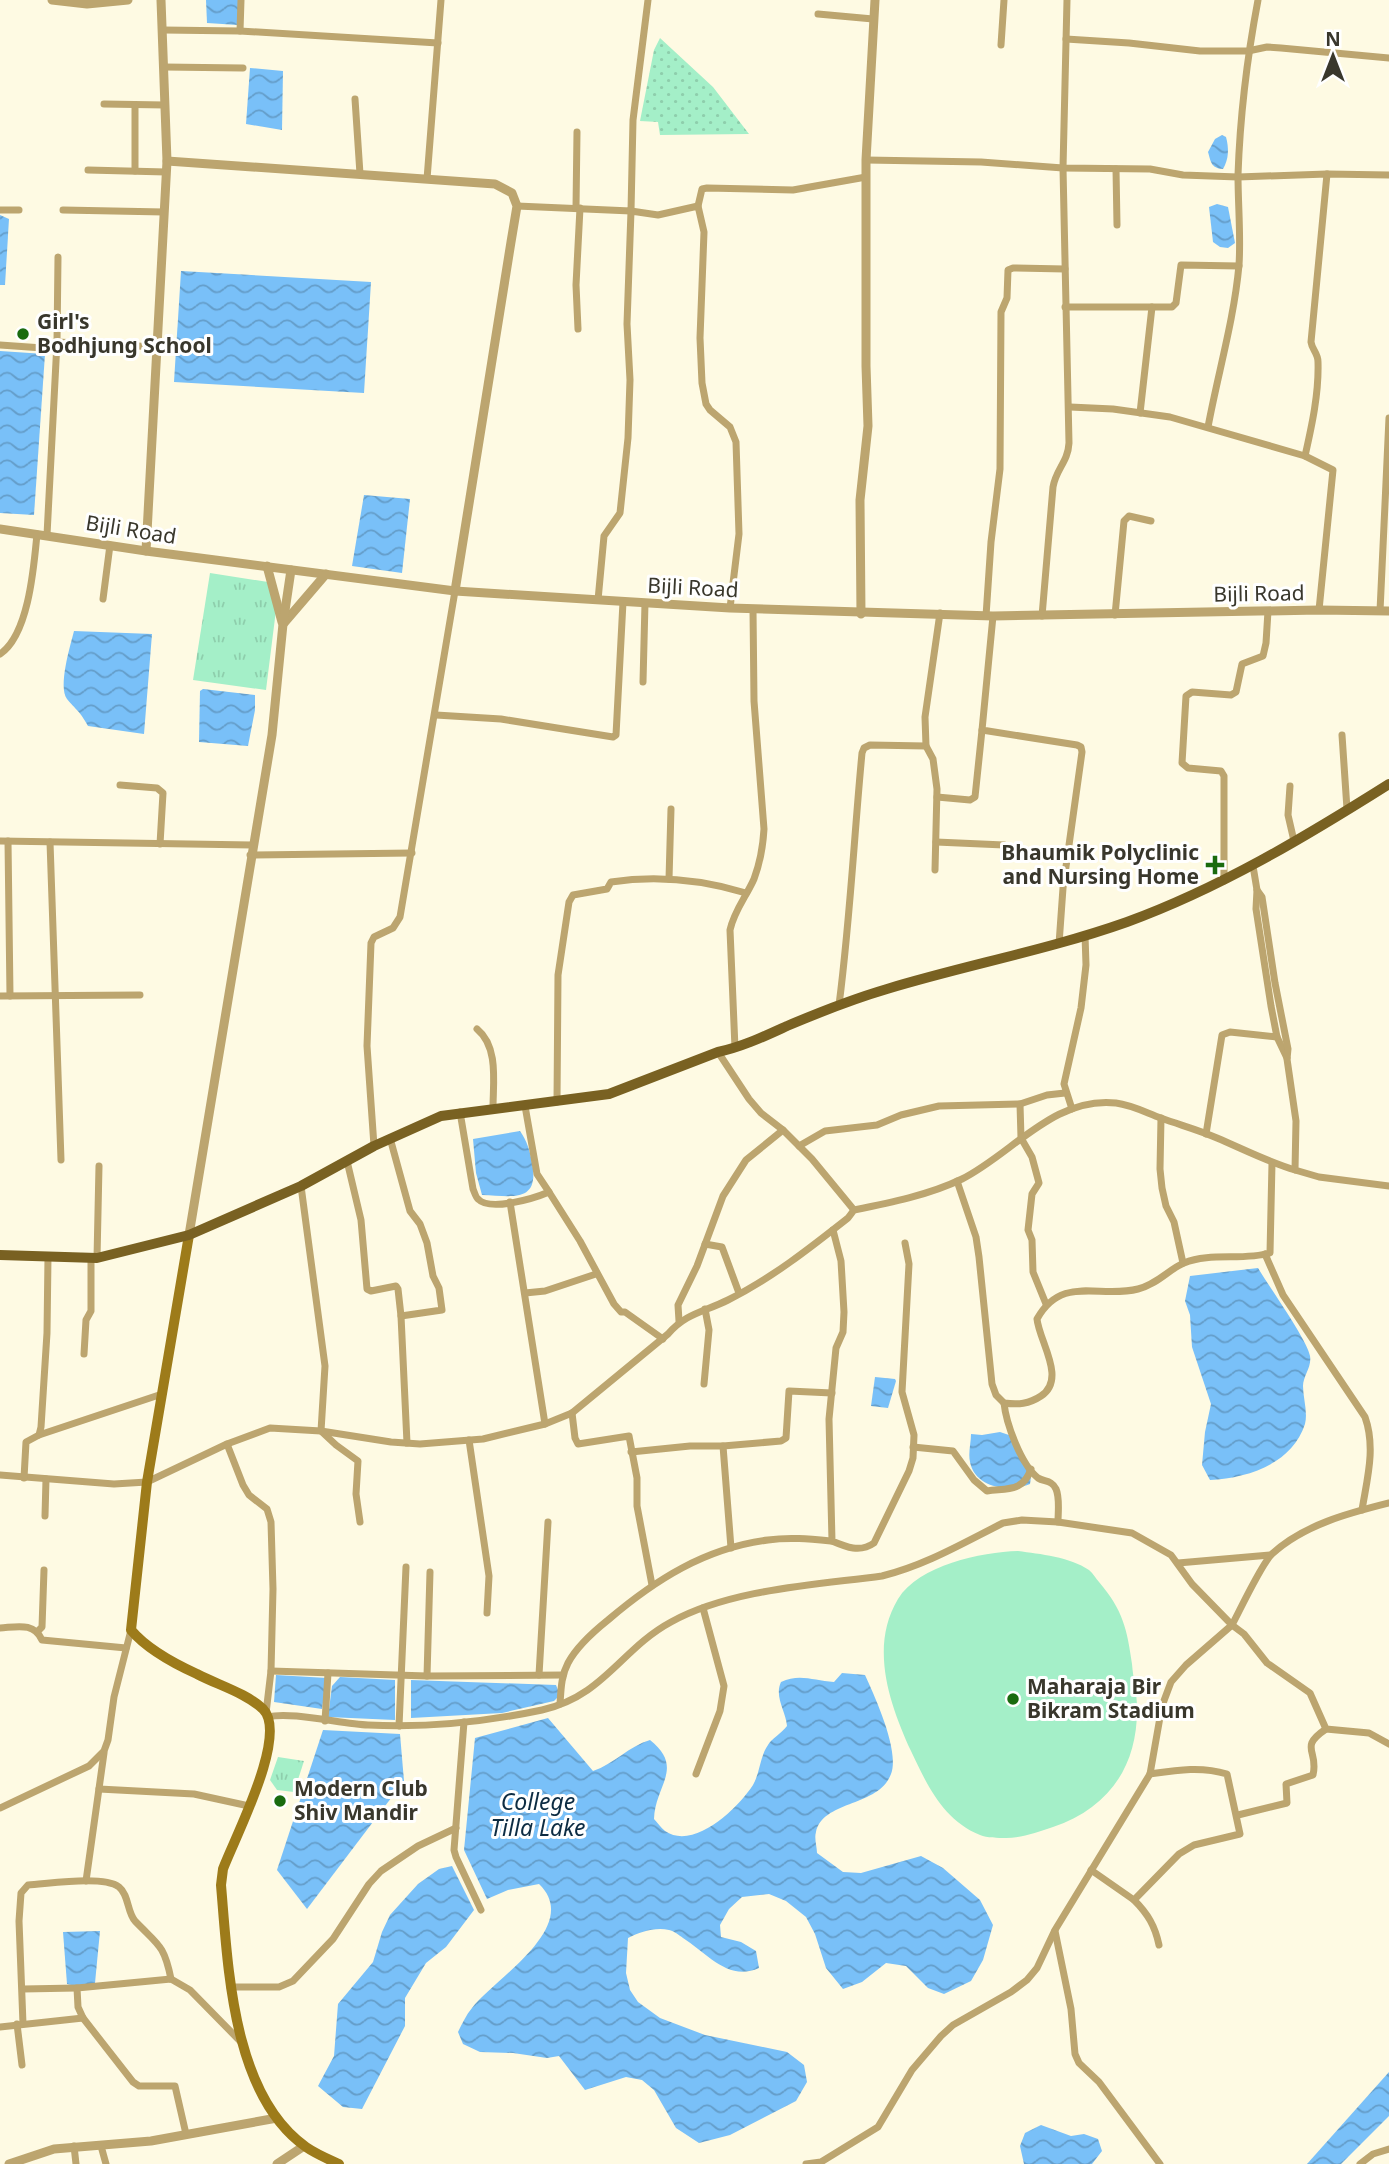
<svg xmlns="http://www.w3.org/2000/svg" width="1389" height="2164" font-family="'Noto Sans',sans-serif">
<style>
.grass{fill:url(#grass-dots)}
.park{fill:url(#park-tufts)}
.garden{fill:#a4efc8}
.water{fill:url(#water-waves)}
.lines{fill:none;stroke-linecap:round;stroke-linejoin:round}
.minor{stroke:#bca56f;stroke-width:7}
.tertiary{stroke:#bca56f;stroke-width:9}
.secondary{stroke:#9d7b1a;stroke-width:10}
.primary{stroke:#796122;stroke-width:10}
.poi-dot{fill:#1a6b0f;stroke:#fff;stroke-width:2.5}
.labels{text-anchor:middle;stroke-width:6;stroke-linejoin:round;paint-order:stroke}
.poi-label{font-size:21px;font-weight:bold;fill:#39372c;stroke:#fff;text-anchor:start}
.street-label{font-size:21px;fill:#39372c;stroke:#fff}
.water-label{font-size:23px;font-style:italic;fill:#0d2c43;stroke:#fff}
</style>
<defs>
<pattern id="grass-dots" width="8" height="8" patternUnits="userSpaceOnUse" patternTransform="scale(1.75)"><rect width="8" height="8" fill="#a4efc8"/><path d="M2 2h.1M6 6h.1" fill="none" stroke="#8eceac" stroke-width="1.8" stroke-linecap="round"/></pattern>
<pattern id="park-tufts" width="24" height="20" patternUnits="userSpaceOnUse" patternTransform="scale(1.75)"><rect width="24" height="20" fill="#a4efc8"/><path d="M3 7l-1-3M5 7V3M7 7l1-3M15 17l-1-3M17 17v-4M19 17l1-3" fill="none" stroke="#8eceac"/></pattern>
<pattern id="water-waves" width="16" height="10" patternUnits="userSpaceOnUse" patternTransform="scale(1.75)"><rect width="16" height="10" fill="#79c0f8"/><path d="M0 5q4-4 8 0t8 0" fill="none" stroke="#649dc9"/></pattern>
</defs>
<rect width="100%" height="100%" fill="#fefae3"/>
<path class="grass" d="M660,38l53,49 36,47 -89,1 -2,-13 -18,-1 14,-71z"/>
<g class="park">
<path d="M210,573l58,9 9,20 -11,88 -73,-10z"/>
<path d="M278,1757l26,4 -10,31 -17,-2 -7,-10z"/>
</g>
<path class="garden" d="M1018,1551c22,3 52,6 71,19 4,3 7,9 10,12 24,28 28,47 33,82 1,14 5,29 5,43 1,59 -28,101 -84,120 -15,5 -32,11 -47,11 -8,0 -19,0 -26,-3 -37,-15 -53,-50 -69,-84 -21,-46 -42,-104 -13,-152 21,-34 83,-47 120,-48z"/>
<g class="water">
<path d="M206,0h33l-1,25 -31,-2z"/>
<path d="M250,68l33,3 -1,59 -36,-6z"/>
<path d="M1222,135l4,2c3,11 3,22 -3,32 -12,-1 -12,-7 -15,-17l7,-13z"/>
<path d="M1217,204l11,3 7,36 -7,5 -8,-1 -7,-5 -4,-35z"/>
<path d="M0,215l9,4 -4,66h-5z"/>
<path d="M181,271l190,11 -7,111 -190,-11z"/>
<path d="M0,351l45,3 -11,161 -34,-2z"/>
<path d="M364,495l46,4 -8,74 -50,-7z"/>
<path d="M74,631l78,3 -8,100 -56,-8c-8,-15 -12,-16 -21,-27 -9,-13 3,-52 7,-68z"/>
<path d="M203,689l52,6v15l-7,36 -49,-4 1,-51z"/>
<path d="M520,1131c7,10 10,20 12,31 8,42 -20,34 -50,33l-6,-22 -3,-34z"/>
<path d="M1258,1268c10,17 50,73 52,88 2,11 -7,20 -7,30 0,12 5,26 2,38 -13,40 -57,54 -95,56l-8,-15 3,-33 6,-28 -19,-57 -2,-32 -5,-14 5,-25z"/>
<path d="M875,1377l20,2 1,2 -8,27 -17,-2z"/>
<path d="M1000,1432l9,3 22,42 -1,7c-20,9 -55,4 -60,-22 -2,-9 1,-19 1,-28l11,1z"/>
<path d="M842,1673l23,2c10,22 35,76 26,99 -12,33 -68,26 -75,58 -2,6 1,15 1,21l26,19 18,1 60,-17 22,12 37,32 13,25 -10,35 -12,21 -27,13 -16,-6 -22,-22 -20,-3 -24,19 -19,7 -17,-21 -11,-34 -9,-17 -20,-16 -17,-7 -27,3 -13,12 -9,16 1,12 20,5 15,9 3,17c-31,14 -52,-15 -76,-30 -4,-3 -9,-7 -14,-8 -14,-3 -29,2 -41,8l-2,35 4,17 8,12 22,16 45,17 82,17 17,13 3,17 -11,19 -66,34 -31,8 -23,-15 -22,-38 -12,-10 -16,-3 -41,13 -26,-34 -12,2 -34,-5 -33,-1 -17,-8 -5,-12c4,-8 8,-17 14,-24 22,-29 111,-82 67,-124l-31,6 -21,9 -23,-49 11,-112 73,-20 45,53c21,-7 36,-25 57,-31 35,28 5,45 4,79 3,3 7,9 11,12 29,20 73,-23 88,-46 7,-12 7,-29 15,-40 3,-6 14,-12 19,-19 -1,-15 -13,-29 -6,-44 19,-9 33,-1 53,0z"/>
<path d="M276,1675l51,3 -5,31 -48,-7z"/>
<path d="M340,1677l55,3v40l-67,-3 4,-31z"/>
<path d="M411,1680l145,5 4,10 -6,6 -52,12 -91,5z"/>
<path d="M323,1730l77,4 4,47 -97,128 -30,-39z"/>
<path d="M452,1866l22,44 -28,37 -20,16 -21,35v28l-43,83 -19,-2 -25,-21 16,-30 4,-52 35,-42 9,-30 8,-17 28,-31 21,-15z"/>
<path d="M100,1931l-5,52 -16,4 -12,-3 -4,-52z"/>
<path d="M1389,2072v44l-48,48h-34z"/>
<path d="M1041,2125l30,11 13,-2 14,5 4,12 -10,13h-68l-4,-18 5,-13z"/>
</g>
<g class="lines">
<g class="minor">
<path d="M818,14l55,5"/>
<path d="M163,30l77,1 198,12"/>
<path d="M240,31l1,-31"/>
<path d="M1066,39l63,4 71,8h48l19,-4 14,1 108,10"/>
<path d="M1001,45l3,-45"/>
<path d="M164,67l79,1"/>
<path d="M355,99l5,75"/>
<path d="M104,104l61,1"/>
<path d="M135,105v66"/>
<path d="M866,160l115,2 82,6 87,1 33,6 55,2 89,-3 62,1"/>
<path d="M1116,169l1,56"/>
<path d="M88,170l78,2"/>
<path d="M427,179l14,-179"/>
<path d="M517,206l114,5 2,-91 15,-120"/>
<path d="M698,206l4,-17 5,-1 86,2 73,-13"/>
<path d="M576,208l1,-76"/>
<path d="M0,210h19"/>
<path d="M63,210l101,2"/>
<path d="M1065,307h107l4,-4 5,-38 58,1"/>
<path d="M578,329l-2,-44 4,-77"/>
<path d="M57,342l100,5"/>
<path d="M0,345l57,4"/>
<path d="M1070,407l43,2 57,8 135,39c7,-31 14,-63 13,-94 0,-9 -6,-12 -7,-20l16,-168"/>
<path d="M1140,413l12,-106"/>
<path d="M1208,427c10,-54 26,-107 31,-162 2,-29 -1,-60 -1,-90 2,-59 9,-117 20,-175"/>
<path d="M1305,456l28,14 -14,140"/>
<path d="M47,535l10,-193 1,-85"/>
<path d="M103,599l7,-54"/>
<path d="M598,600l6,-64 16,-23 8,-75 2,-58 -3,-56 4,-113 27,4 40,-9 6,26 -4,106 2,45 4,21 4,6 20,17 6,15 3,92 -9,74"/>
<path d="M1380,611l9,-193"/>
<path d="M1115,615l9,-94 5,-5 22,5"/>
<path d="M986,616l5,-74 9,-73 1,-157 6,-14 1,-28 5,-2 52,1"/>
<path d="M993,616l-11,114 95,15 4,2 1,5 -19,136 -4,56"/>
<path d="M1042,616l11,-129c3,-18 15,-25 16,-44l-6,-275 4,-168"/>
<path d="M0,654c29,-19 34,-89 37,-120"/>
<path d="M643,682l2,-79"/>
<path d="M436,715l65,4 112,18 3,-2 7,-133"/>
<path d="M1342,735l5,74"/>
<path d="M120,785l37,3 6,5 -3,51"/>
<path d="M1290,786l-2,29 6,26"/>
<path d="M937,797l33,3 5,-3 7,-67"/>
<path d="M0,841l252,4"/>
<path d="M8,841l2,155"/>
<path d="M50,842l11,318"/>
<path d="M936,842l68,3"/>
<path d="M250,855l162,-2"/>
<path d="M1253,866l4,24 -1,19 15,97 6,31 10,21"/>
<path d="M935,870l2,-81 -4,-30 -7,-13 -1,-29 15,-104"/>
<path d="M669,879l2,-70"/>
<path d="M1224,881v-105l-3,-5 -33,-3 -6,-5 4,-67 6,-4 39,3 5,-3 6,-28 21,-8 3,-13 2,-32"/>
<path d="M1257,890l5,7 13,86 13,66 -1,10 9,62 -1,49 24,7 70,9"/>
<path d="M0,996l140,-1"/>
<path d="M839,1005c11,-84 15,-168 23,-252l2,-5 6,-3 56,1"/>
<path d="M477,1029c22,18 16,54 16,79"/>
<path d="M735,1048l-5,-118c4,-19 16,-33 24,-51 6,-16 9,-33 10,-50l-10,-128 -1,-92"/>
<path d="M718,1052l31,47 12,14 22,17 29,29 42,51"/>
<path d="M557,1102l1,-127 11,-73 4,-7 34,-6 4,-7c46,-7 92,-2 135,11"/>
<path d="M1020,1104l1,34 11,19 7,26 -7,11 -4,36 4,10 1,32 13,32"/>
<path d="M1072,1109l-8,-25 17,-76 5,-43 -1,-30"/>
<path d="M460,1112l13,77c1,2 3,9 5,10 12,13 57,-1 71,-7l-12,-18 -12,-68"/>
<path d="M1161,1118l-1,51 2,19 4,18 8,16 9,41"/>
<path d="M1206,1134l16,-99 8,-3 47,5"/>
<path d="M390,1138l20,73 10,13 7,19 6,33 6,12 3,22 -41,6"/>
<path d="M374,1146l-7,-100 4,-103 3,-6 19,-9 7,-11 55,-326"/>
<path d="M799,1146l26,-15 52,-6 24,-10 38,-9 81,-2 27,-9 18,-2"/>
<path d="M347,1161l14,59 6,69 4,2 25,-5 2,3 3,27 6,127"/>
<path d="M957,1181l19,56 3,20 13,127 4,11 8,8c14,2 25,1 37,-7 26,-17 -2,-55 -4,-77 25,-45 62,-20 101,-30 20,-5 31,-20 46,-26 26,-11 59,-2 86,-10l2,-90"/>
<path d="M301,1186l24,180 -4,65 15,14 22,16 -2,33 4,28"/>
<path d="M549,1192l31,49 34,63 7,8h4l38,27"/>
<path d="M510,1202l35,222"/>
<path d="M833,1230l8,31 3,51 -1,20 -7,16 -7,71 3,122c14,6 28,12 42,2l35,-72 4,-13 1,-23 -12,-43 7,-128 -4,-21"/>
<path d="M705,1244l17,3 17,46"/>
<path d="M1265,1254l18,41 82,122c11,31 2,62 -3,93"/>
<path d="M97,1258l2,-92"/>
<path d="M525,1293l20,-2 51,-17"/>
<path d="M679,1321l-1,-16 19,-39 26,-70 23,-36 37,-30"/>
<path d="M84,1354l2,-34 5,-9v-52"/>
<path d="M704,1384l5,-54 -4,-21"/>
<path d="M1004,1403c2,20 17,62 34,75 6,4 14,2 18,11 4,9 2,23 2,33"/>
<path d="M572,1413l3,25 3,6 51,-8 8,42v28l15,79"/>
<path d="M39,1435l123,-41"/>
<path d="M469,1440l20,136 -2,37"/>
<path d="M227,1444l16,41 6,10 18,14 4,13 2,67 -2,82 -5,42"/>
<path d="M913,1447l40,4 21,29 13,11c21,-3 36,1 44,-22"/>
<path d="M631,1452l59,-6h33"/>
<path d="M0,1475l114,9 33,-2 80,-38 43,-16 51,3 70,11 29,2 63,-5 62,-15 27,-11 96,-79c18,-21 36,-22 60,-34 44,-22 82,-52 120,-82l6,-8c35,-7 75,-15 108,-31 50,-25 92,-83 154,-76 16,2 31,10 45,15 19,7 38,12 56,20 26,11 51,24 78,32"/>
<path d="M24,1478l2,-36 13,-7 2,-8 6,-94 1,-76"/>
<path d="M1389,1503c-40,10 -86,22 -117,51 -10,9 -32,56 -40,71l12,9 23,29 43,30 16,36 43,4 20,11"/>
<path d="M45,1516l1,-37"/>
<path d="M731,1548l-8,-102 58,-5 5,-3 3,-47 43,2"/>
<path d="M1178,1563l92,-8"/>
<path d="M0,1628c17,-1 34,-6 42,12l84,8"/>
<path d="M38,1631l4,-4 2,-57"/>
<path d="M271,1671l156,5 136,-1"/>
<path d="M539,1675l9,-153"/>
<path d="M427,1676l3,-104"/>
<path d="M560,1704c1,-14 1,-28 8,-41 9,-17 25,-31 40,-43 47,-40 97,-72 160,-80 21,-3 42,-1 64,1"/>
<path d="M268,1717c22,-6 74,7 100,8 58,3 117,-3 174,-15 62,-14 79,-61 129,-88 60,-33 144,-37 211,-46 44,-11 81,-33 121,-53l19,-3 36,2 74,11 39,22 21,29 40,41 -46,40 -15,17 -9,24 -12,68 -95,156 -18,38 -10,12 -16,12 -58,33 -12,11 -29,34 -34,57 -57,35 -15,2"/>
<path d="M325,1721l3,-48"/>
<path d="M464,1722l-10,128 2,7 25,53"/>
<path d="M399,1726l7,-159"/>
<path d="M696,1774l24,-63 4,-25 -21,-78"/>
<path d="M99,1789l95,5 55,12"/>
<path d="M0,1808l89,-42 15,-15 4,-11 6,-43 17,-67"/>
<path d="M1238,1815l49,-12 -1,-19 27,-9c6,-25 -15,-27 13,-46"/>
<path d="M1091,1870l43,30 45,-46 15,-9 46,-11 -13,-60c-26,-8 -50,-4 -77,0"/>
<path d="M86,1881l18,-128"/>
<path d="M1134,1900c14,14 21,26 25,45"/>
<path d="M1055,1931l16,78 4,45 4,9 20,19 61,82"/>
<path d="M230,1987h49l14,-6 40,-42 36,-55 12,-13 37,-25 38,-18"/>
<path d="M23,1989l54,-1"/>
<path d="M17,2024l5,41"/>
<path d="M23,2024l-4,-103 2,-28 7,-8c20,-1 75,-10 91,2 10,8 8,25 16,34 23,24 29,23 36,58"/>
<path d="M0,2027l83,-9"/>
<path d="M186,2134l-11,-48h-36l-6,-4 -50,-64 -5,-11 -1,-19 94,-9 19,11 51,52"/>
<path d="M74,2146l2,18"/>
<path d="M101,2146l5,18"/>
<path d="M1360,2164l13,-10 16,-5"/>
</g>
<g class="tertiary">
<path d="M52,0l35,4 41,-4"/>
<path d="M167,161l328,23 17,9 5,13 -6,36 -56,349"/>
<path d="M0,529l146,22 309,40 275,17 263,8 326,-6 70,1"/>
<path d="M146,551l21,-390 -6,-161"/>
<path d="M267,566l15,56"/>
<path d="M861,614l-1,-114 8,-74 -2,-60v-206l9,-160"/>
<path d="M284,623l42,-49"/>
<path d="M189,1235l83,-500 11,-111 8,-54"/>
<path d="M9,2164l45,-15 97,-8 126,-23"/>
<path d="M277,2164l27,-18"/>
</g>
<path class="secondary" d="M189,1235l-42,247 -16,148c16,19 44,34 66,44 21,11 49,19 66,35 26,26 -29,130 -40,160l-2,16c7,81 11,210 85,262 10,7 22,12 33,17"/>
<path class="primary" d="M0,1255l97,3 92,-23 112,-49 73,-40 67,-30 168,-22 109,-42c24,-5 47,-16 69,-26 33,-14 66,-27 100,-37 79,-24 161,-39 240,-67 93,-34 178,-85 262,-138"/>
</g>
<g class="poi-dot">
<circle cx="23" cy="334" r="7"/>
<path d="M1211.5 854.5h7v7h7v7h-7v7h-7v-7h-7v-7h7z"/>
<circle cx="1013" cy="1699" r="7"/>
<circle cx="280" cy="1801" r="7"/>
</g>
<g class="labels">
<g class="poi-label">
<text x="37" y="329">Girl's<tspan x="37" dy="24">Bodhjung School</tspan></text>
<text x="1199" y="860" text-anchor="end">Bhaumik Polyclinic<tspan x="1199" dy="24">and Nursing Home</tspan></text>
<text x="1027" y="1694">Maharaja Bir<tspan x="1027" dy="24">Bikram Stadium</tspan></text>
<text x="294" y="1796">Modern Club<tspan x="294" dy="24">Shiv Mandir</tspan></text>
</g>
<g class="street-label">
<text transform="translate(131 530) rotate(9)" y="7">Bijli Road</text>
<text transform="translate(693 588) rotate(3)" y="7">Bijli Road</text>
<text transform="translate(1259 594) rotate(-1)" y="7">Bijli Road</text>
</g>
<g class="water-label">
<text x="538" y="1810">College<tspan x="538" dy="26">Tilla Lake</tspan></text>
</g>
</g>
<g transform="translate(1333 56)" stroke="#ffffff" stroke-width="5" paint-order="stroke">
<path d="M0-5L12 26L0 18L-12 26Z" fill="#39372c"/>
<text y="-10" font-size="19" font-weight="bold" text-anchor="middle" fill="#39372c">N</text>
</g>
</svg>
